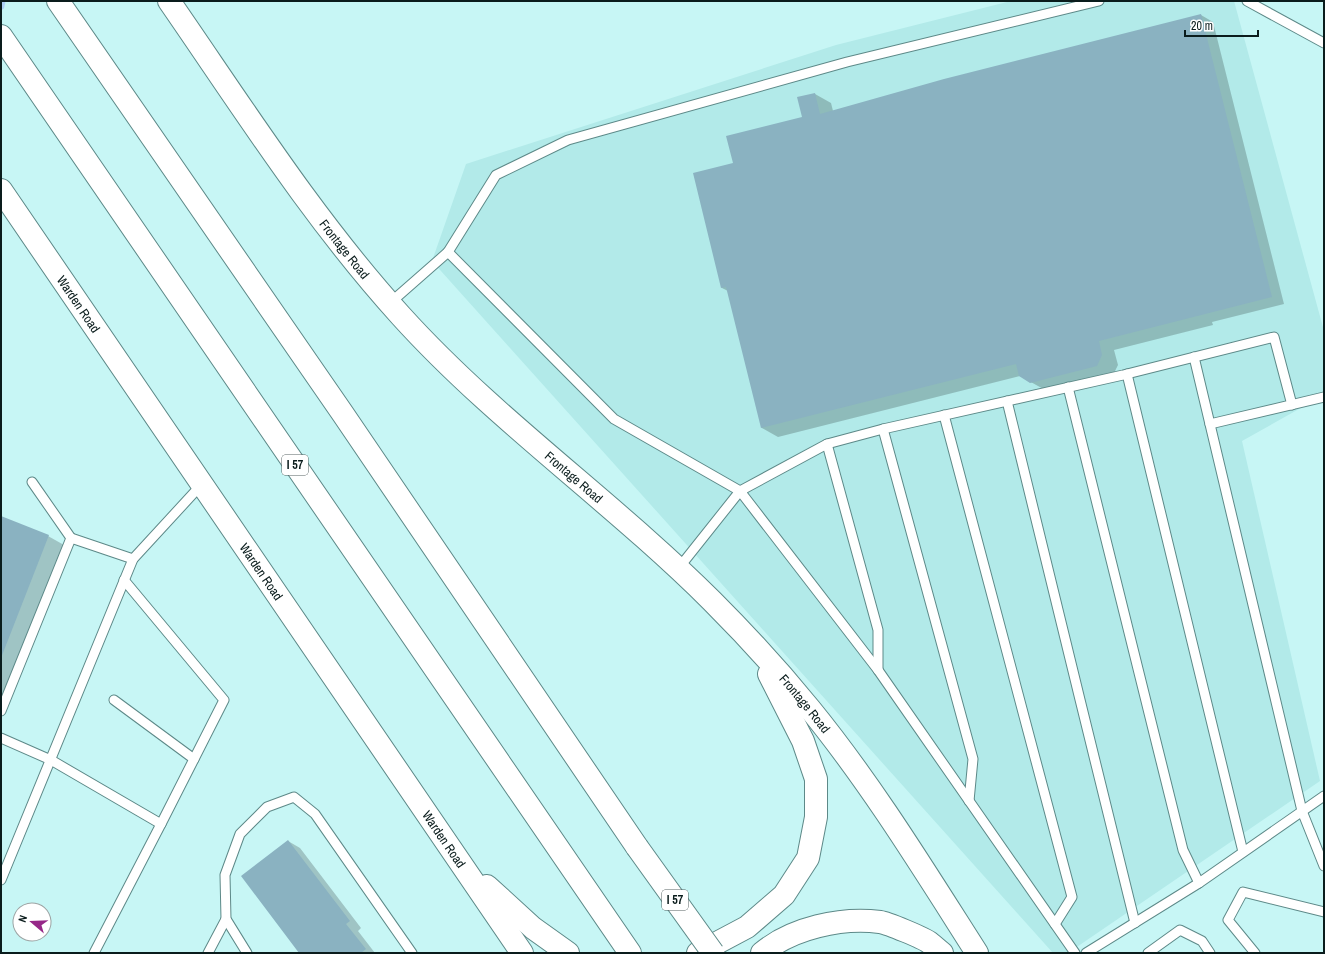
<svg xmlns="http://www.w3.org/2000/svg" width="1325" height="954" font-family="'Archivo Narrow',sans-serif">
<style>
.built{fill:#b2eae9}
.shadow{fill:#0003}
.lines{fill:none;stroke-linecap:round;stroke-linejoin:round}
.stream{stroke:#add0f6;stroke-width:7}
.building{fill:#8ab2c1}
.lane-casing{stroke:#5d8988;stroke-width:11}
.secondary-casing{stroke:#5d8988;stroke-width:24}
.highway-casing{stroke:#5d8988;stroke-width:24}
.lane{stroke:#fff;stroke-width:9}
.secondary{stroke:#fff;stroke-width:22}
.highway{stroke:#fff;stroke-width:22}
.highway-bridge-casing{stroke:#5d8988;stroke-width:24;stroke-linecap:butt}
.highway-bridge{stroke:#fff;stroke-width:22}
.labels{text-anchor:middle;stroke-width:3;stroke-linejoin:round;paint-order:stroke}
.shield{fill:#fff;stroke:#546060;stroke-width:1}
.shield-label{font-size:12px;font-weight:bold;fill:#0a1c1c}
.street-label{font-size:13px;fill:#0a1c1c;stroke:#fff}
</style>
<rect width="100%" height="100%" fill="#c7f6f5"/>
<path class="built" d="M1011,1h223l90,330v64l-82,46 78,340 -252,172h-15l-621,-692 34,-97 370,-119z"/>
<g class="shadow">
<path d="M1201,15l12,7 71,282 -72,18 1,3 -99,25 4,15 -5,10 -66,16 -27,-15 -242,61 -16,-9 -34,-137 -6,-3 13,-124 68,-46 12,-24 16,9 2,8z"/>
<path d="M1,518l47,18 16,9 -63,164z"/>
<path d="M288,841l12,7 61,80 -3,3 17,22h-74z"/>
</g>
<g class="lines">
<path class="stream" d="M1,6l1,-5"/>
</g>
<g class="building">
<path d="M1201,14l71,283 -173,44 3,14 -5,11 -67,17 -11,-7 -3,-12 -255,64 -35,-141 -5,1 -28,-115 40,-10 -7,-27 76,-19 -5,-20 18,-4 5,21 124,-35z"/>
<path d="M1,516l48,19 -48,123z"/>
<path d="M288,840l62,81 -4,3 20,25 -5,4h-62l-58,-77z"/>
</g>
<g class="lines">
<g class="lane-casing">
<g id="lane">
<path d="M1247,1l77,42"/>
<path d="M448,252l48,-77 72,-35 279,-78 252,-61"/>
<path d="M390,303l58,-51 166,167 126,72 -62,78"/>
<path d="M1194,357l108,454 22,55"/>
<path d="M1127,374l116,478"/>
<path d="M1068,387l115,463 16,33"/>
<path d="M1007,401c41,174 86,348 128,522"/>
<path d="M944,415l128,482 -17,27"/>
<path d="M1210,424l114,-27"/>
<path d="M883,429l90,330 -4,42"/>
<path d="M827,444l51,186v40"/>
<path d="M32,482l39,56"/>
<path d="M114,700l80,59"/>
<path d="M1,711l70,-173 62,21"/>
<path d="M1,738l50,22 110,64 63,-124 -100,-120"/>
<path d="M1,880l132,-321 69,-75"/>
<path d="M94,953l67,-129"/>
<path d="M208,953l18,-34"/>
<path d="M247,953l-21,-34 -1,-44 15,-41 27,-27 27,-10 21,17 97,139"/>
<path d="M1075,953l-197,-283 -138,-179 87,-47 56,-15 240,-54 151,-38 18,68"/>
<path d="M1086,953l113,-70 125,-87"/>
<path d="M1148,953l32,-23 22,11 8,12"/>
<path d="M1255,953l-27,-33 15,-28 81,20"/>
</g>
</g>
<g class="secondary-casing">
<g id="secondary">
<path id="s1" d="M169,1c74,107 144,218 232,315 94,104 212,186 311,285 34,34 67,70 98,108 62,76 114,161 167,244"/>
<path id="s2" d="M1,190l521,763"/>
<path d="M487,886l46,42 35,25"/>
<path d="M698,953l49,-26 37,-32 24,-37 8,-41v-38l-13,-38 -34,-67"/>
<path d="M762,953c30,-25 79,-36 118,-31 7,1 44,16 50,21 4,3 8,7 12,10"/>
</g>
</g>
<g class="highway-casing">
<g id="highway">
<path d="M58,1l285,413 294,433"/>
<path d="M1,36l629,917"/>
</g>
</g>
<use href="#lane" class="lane"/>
<use href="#secondary" class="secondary"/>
<use href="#highway" class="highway"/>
<g class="highway-bridge-casing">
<path id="highway-bridge" d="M637,847l76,106"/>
</g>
<use href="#highway-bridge" class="highway-bridge"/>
</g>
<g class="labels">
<g class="shield">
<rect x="282" y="455" width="26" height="20" rx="3"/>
<rect x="662" y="890" width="26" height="20" rx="3"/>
</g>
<g class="shield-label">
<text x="295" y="469">I 57</text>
<text x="675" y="904">I 57</text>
</g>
<g class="street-label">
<text dy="5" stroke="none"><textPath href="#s1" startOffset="304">Frontage Road</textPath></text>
<text dy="5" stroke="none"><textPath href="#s2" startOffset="138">Warden Road</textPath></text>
<text dy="5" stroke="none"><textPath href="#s1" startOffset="628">Frontage Road</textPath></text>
<text dy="5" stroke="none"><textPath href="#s2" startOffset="462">Warden Road</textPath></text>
<text dy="5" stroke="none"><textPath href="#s1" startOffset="952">Frontage Road</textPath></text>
<text dy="5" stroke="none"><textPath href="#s2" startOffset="786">Warden Road</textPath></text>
</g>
</g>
<rect width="1325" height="954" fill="none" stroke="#0a1c1c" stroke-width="4"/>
<g transform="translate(32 922) rotate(289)"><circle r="19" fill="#ffffff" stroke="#9da4a4"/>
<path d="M0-3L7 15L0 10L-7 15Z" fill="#962788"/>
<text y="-6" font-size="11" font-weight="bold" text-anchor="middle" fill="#0a1c1c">N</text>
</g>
<path d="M1185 30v6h73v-6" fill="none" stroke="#0a1c1c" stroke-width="2"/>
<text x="1191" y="30" font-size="12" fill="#0a1c1c" stroke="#ffffff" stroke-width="3" paint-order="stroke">20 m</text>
</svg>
